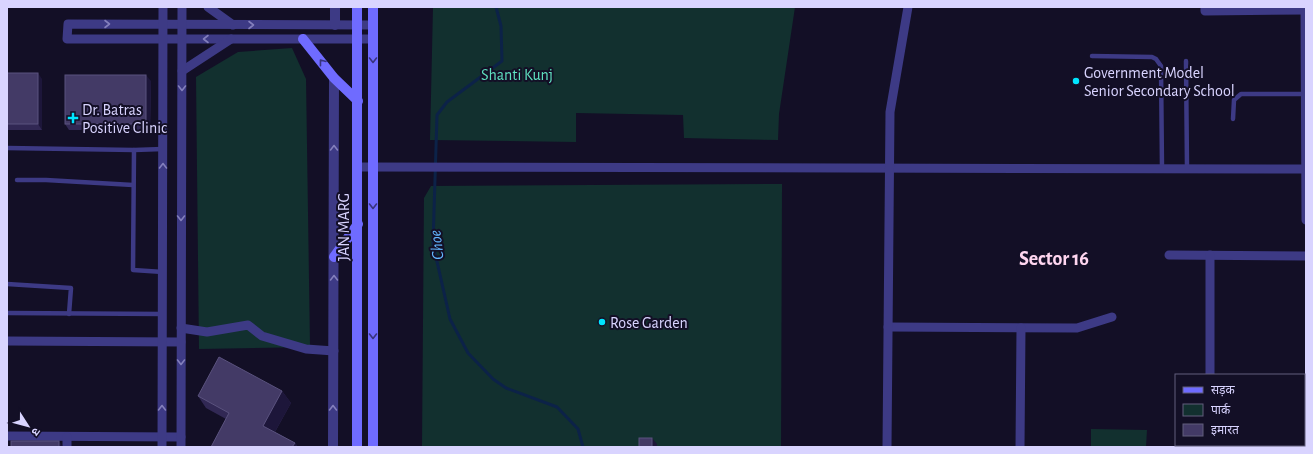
<svg xmlns="http://www.w3.org/2000/svg" width="1313" height="454" font-family="'Alegreya Sans','Noto Sans Devanagari',sans-serif">
<style>
.green{fill:#12302f}
.lines{fill:none;stroke-linecap:round;stroke-linejoin:round}
.stream{stroke:#0c2248;stroke-width:3}
.service{stroke:#3d3a85;stroke-width:4.5}
.minor{stroke:#3d3a85;stroke-width:9}
.tertiary{stroke:#3d3a85;stroke-width:10}
.secondary{stroke:#6f6bff;stroke-width:10}
.wall{fill:#312854}
.shaded-wall{fill:#1d163a}
.building{fill:#433a66;stroke:#5a527e}
.oneway{stroke:#837fbc}
.oneway2{stroke:#38347d}
.poi-dot{fill:#00e5ff;stroke:#130f26;stroke-width:1.5}
.labels{text-anchor:middle;stroke-width:4;stroke-linejoin:round;paint-order:stroke}
.poi-label{font-size:16px;fill:#d9d4ff;stroke:#130f26;text-anchor:start}
.park-label{font-size:16px;fill:#5fe0c0;stroke:#130f26}
.street-label{font-size:16px;fill:#d9d4ff;stroke:#130f26}
.water-label{font-size:17px;font-style:italic;fill:#62b6ff;stroke:#130f26}
.district-label{font-size:20px;font-weight:bold;fill:#ffd6f0;stroke:#130f26}
</style>
<rect width="100%" height="100%" fill="#130f26"/>
<g class="green">
<path d="M433,7h362l-16,107 -1,26 -94,-2 -1,-23 -107,-2v29l-146,-2z"/>
<path d="M292,48l14,31 4,268 -111,2 -3,-272 42,-25z"/>
<path d="M782,184l-1,263h-359l2,-249 7,-12z"/>
<path d="M1091,429l56,1 -1,17h-55z"/>
</g>
<g class="lines">
<path class="stream" d="M496,7l5,19 1,35 -55,41 -10,13 -4,129 17,75 18,34 25,26 13,9 51,19 21,22 5,18"/>
<g class="service">
<path d="M1092,56l60,1 4,2 5,7 1,103"/>
<path d="M1186,61l1,108"/>
<path d="M1233,119l1,-19 7,-6h64"/>
<path d="M7,148l127,2 -1,120 30,2"/>
<path d="M134,150l29,-1"/>
<path d="M17,180h29l87,5"/>
<path d="M7,284l64,4 -2,26"/>
<path d="M7,313l156,1"/>
</g>
<g class="minor">
<path d="M208,7l25,18"/>
<path d="M1205,7v4l100,-1"/>
<path d="M1305,7l1,213"/>
<path d="M373,25l-305,-1 -1,15h306"/>
<path d="M182,71l49,-32"/>
<path d="M358,167l948,2"/>
<path d="M1169,255l137,1"/>
<path d="M888,327l189,1 35,-11"/>
<path d="M181,328l26,4 41,-7 14,11 44,13 28,2"/>
<path d="M7,341l174,1"/>
<path d="M1210,375v-120"/>
<path d="M7,436l174,1"/>
<path d="M67,447v-10"/>
<path d="M162,447l1,-440"/>
<path d="M181,447l1,-440"/>
<path d="M887,447l3,-335 18,-105"/>
<path d="M1020,447l1,-119"/>
<path d="M1210,447v-2"/>
</g>
<g class="tertiary">
<path d="M335,7v18"/>
<path d="M333,447l1,-369"/>
</g>
<g class="secondary">
<path d="M373,7v440"/>
<path d="M303,39l31,39 24,23"/>
<path d="M334,257l24,-33"/>
<path d="M357,447v-440"/>
</g>
</g>
<g class="wall">
<path d="M7,73l35,6v51h-35z"/>
<path d="M151,81l-1,49h-81l-4,-6z"/>
<path d="M282,391l9,12 -16,29 20,11 3,4h-87l15,-28 -20,-11 -8,-12z"/>
</g>
<g class="shaded-wall">
<path d="M38,73l4,6v51l-4,-6z"/>
<path d="M146,75l5,6 -1,49 -4,-6z"/>
<path d="M282,391l9,12 -19,34 -9,-11z"/>
<path d="M652,438l5,6v3h-5z"/>
<path d="M59,441l4,6h-4z"/>
<path d="M295,443l3,4h-6z"/>
</g>
<g class="building">
<rect x="7" y="73" width="31" height="51"/>
<rect x="65" y="75" width="81" height="49"/>
<path d="M219,357l63,34 -19,35 32,17 -3,4h-81l18,-34 -31,-17z"/>
<rect x="639" y="438" width="13" height="9"/>
<rect x="11" y="441" width="48" height="6"/>
</g>
<defs><path id="oneway-chevron" d="M-2-3.5L2.5 0L-2 3.5" fill="none" stroke-width="1.6" stroke-linecap="round" stroke-linejoin="round"/></defs>
<g class="oneway">
<use href="#oneway-chevron" transform="translate(107 24)"/>
<use href="#oneway-chevron" transform="translate(251 25)"/>
<use href="#oneway-chevron" transform="translate(206 39) rotate(180)"/>
<use href="#oneway-chevron" transform="translate(182 88) rotate(90)"/>
<use href="#oneway-chevron" transform="translate(334 148) rotate(-90)"/>
<use href="#oneway-chevron" transform="translate(163 166) rotate(-90)"/>
<use href="#oneway-chevron" transform="translate(181 218) rotate(90)"/>
<use href="#oneway-chevron" transform="translate(334 278) rotate(-90)"/>
<use href="#oneway-chevron" transform="translate(181 362) rotate(90)"/>
<use href="#oneway-chevron" transform="translate(162 408) rotate(-90)"/>
<use href="#oneway-chevron" transform="translate(333 408) rotate(-90)"/>
</g>
<g class="oneway2">
<use href="#oneway-chevron" transform="translate(373 60) rotate(90)"/>
<use href="#oneway-chevron" transform="translate(322 62) rotate(-128)"/>
<use href="#oneway-chevron" transform="translate(373 206) rotate(90)"/>
<use href="#oneway-chevron" transform="translate(373 336) rotate(90)"/>
</g>
<g class="poi-dot">
<circle cx="1076" cy="81" r="4"/>
<path d="M71 112h4v4h4v4h-4v4h-4v-4h-4v-4h4z"/>
<circle cx="602" cy="322" r="4"/>
</g>
<g class="labels">
<g class="poi-label">
<text x="1084" y="78">Government Model<tspan x="1084" dy="18">Senior Secondary School</tspan></text>
<text x="82" y="115">Dr. Batras<tspan x="82" dy="18">Positive Clinic</tspan></text>
<text x="610" y="328">Rose Garden</text>
</g>
<g class="park-label">
<text x="517" y="80">Shanti Kunj</text>
</g>
<g class="street-label">
<text transform="translate(343 227) rotate(-90)" y="6">JAN MARG</text>
</g>
<g class="water-label">
<text transform="translate(436 245) rotate(-96)" y="6">Choe</text>
</g>
<g class="district-label">
<text x="1054" y="265">Sector 16</text>
</g>
</g>
<rect width="1313" height="454" fill="none" stroke="#d9d4ff" stroke-width="16"/>
<rect x="1175" y="374" width="130" height="72" fill="#130f26" stroke="#625e7d"/>
<rect x="1183" y="387" width="20" height="6" fill="#6f6bff" stroke="#625e7d"/>
<text x="1211" y="394" font-size="12" fill="#d9d4ff">सड़क</text>
<rect x="1183" y="404" width="20" height="12" fill="#12302f" stroke="#625e7d"/>
<text x="1211" y="414" font-size="12" fill="#d9d4ff">पार्क</text>
<rect x="1183" y="424" width="20" height="12" fill="#433a66" stroke="#625e7d"/>
<text x="1211" y="434" font-size="12" fill="#d9d4ff">इमारत</text>
<g transform="translate(28 426) rotate(126)" stroke="#130f26" stroke-width="3" paint-order="stroke">
<path d="M0-3L7 15L0 10L-7 15Z" fill="#d9d4ff"/>
<text y="-6" font-size="11" font-weight="bold" text-anchor="middle" fill="#d9d4ff">उ</text>
</g>
</svg>
